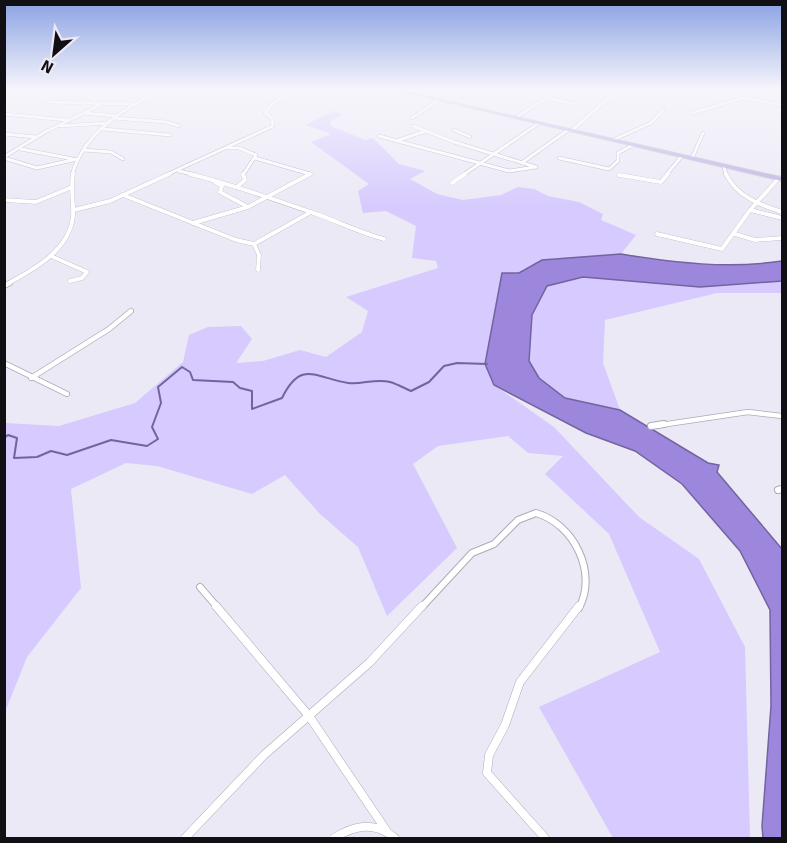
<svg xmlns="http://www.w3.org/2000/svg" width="787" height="843" font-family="Signika,sans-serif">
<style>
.green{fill:#d6cafe}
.water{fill:#9d87dc;stroke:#7363a0;stroke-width:1.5}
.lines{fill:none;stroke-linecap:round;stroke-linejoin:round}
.stream{stroke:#7363a0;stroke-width:2}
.street-far4-casing{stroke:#adabb7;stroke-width:4}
.street-far3-casing{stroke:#adabb7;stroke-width:4.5}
.street-far2-casing{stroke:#adabb7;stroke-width:6}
.street-far1-casing{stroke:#adabb7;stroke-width:8}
.street-casing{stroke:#adabb7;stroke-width:9}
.primary-casing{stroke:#cacacb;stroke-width:1}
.street-far4{stroke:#fff;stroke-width:3}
.street-far3{stroke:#fff;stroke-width:4}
.street-far2{stroke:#fff;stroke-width:4.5}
.street-far1{stroke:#fff;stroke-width:6}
.street{stroke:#fff;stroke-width:8}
.primary{fill:#beb0e3;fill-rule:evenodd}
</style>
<rect width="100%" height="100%" fill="#ece9f6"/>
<g class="green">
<path d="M333,111l11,3 -13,7v5l34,14 8,-2 26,26 26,7 -15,8 27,15 26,6 38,-5 17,-8 16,2 14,7 31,6 24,12 -2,6 35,15 -15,19 -78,6 -24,13h-17l-17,91 9,21 60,42 85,90 60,42 46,88 5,191h-137l-74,-131 121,-55 -51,-118 -64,-60 18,-18 -35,-3 -20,-17 -70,10 -25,18 44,84 -70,68 -29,-69 -38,-33 -35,-39 -33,19 -95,-28 -31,-3 -55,26 10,99 -54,69 -22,55v-289l54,3 76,-23 48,-41 6,-27 19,-8 33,-1 11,13 -16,24 27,-2 37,-11 26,7 36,-25 6,-21 -22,-14 92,-29 -2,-7 -24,-3 4,-32 -30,-15 -23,2 -5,-22 11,-7 -58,-42 20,-8 -26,-9z"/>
<path d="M583,277l117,10 82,-6v12h-65l-112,27 -2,43 17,47 -55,-12 -26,-20 -10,-17 3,-46 14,-29z"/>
</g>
<path class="water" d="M621,254c55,9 106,15 161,7v20l-82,6 -117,-10 -36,9 -15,29 -3,46 10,17 26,20 55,12 88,53 11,2 -2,7 65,77v289h-19l-1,-12 9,-120 -1,-96 -30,-59 -58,-67 -47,-33 -49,-18 -92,-48 -9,-21 17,-91h17l23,-13z"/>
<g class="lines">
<path class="stream" d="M4,438l4,-3 9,3 -3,20 23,-1 14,-6 16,4 44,-15 36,6 11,-7 -6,-12 9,-24 -3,-16 24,-20 8,5 3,8 40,2 7,6 12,3v18l30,-11c19,-39 34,-20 66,-15 13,2 28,-5 42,-1 7,2 14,6 21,9l18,-9 15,-16 13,-3 30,1"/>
<g class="street-far4-casing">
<g id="street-far4">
<path d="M34,90l20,3 12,-2"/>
<path d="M519,90l31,7"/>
<path d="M64,92l30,6 3,7"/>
<path d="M548,98l26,6"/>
<path d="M46,102l86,2"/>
<path d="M84,113l31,3"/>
<path d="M692,113l51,-15 39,7"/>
<path d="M4,114l63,6"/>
<path d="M518,116l36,-23 -4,-3"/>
<path d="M114,118l52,4 13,4"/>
<path d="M412,118l27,-18"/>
<path d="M60,126l49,-3"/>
<path d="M103,129l67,6"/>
<path d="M454,130l16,7"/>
<path d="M571,131l47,-41"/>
<path d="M4,134l32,3"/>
<path d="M379,136l130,35 27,-4 -82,-25 -41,-16"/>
<path d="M615,139l36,-16 12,-13"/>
<path d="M396,141l30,-10"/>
<path d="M227,148h12l17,7 -13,20"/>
<path d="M21,149l52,10"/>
<path d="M84,150l27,2 12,7"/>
<path d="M693,156l10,-23"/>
<path d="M4,157l41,-25 55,-27"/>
<path d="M4,158l33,10 40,-9"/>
<path d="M255,158l55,16 -3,1"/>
<path d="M559,158l50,11 9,-8v-8l15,-8"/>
<path d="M523,162l45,-32"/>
<path d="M724,166l2,9"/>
<path d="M179,171l17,4"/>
<path d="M72,175c12,-43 53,-68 91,-85"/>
<path d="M166,175l107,-49 -1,-8 -7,-5 9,-11 11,-6"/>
<path d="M463,175l76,-52"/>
<path d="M666,175l16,-19"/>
</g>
</g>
<g class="street-far3-casing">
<g id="street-far3">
<path d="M190,174c44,11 87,26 129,41 22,8 42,18 65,24"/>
<path d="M726,174c10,22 34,31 56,38"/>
<path d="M619,175l42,7 7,-8"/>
<path d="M215,182l7,4 -2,6 28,15"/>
<path d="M452,183l13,-9"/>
<path d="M237,187l8,-7 -2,-6"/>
<path d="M123,195l113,45 18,4 5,11 -1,15"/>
<path d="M4,200l32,2 36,-15"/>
<path d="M74,210l36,-9 59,-27"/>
<path d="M750,210l32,8"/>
<path d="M193,223l55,-16 62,-33"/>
<path d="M657,234l65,15 28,-39 29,-32"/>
<path d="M735,234l20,6 27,-2"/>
<path d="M254,244l57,-32"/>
<path d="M51,256l36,16 -5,6 -12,3"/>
<path d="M7,284c26,-14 63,-34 66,-68 1,-14 -3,-28 0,-42"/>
</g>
</g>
<g class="street-far2-casing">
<g id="street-far2">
<path d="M4,286l6,-3"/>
<path d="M4,363l63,31"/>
<path d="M31,378l78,-49 22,-18"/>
<path d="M654,426l94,-14 34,4"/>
</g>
</g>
<g class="street-far1-casing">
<g id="street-far1">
<path d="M651,426l13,-2"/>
<path d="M778,490l4,-1"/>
<path d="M200,587l18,21"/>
<path d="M421,608l51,-55 22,-9 24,-24 18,-7c38,11 62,60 43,95"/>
</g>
</g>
<g class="street-casing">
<g id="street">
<path d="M216,606l93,110 77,114"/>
<path d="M185,838l79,-83 105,-92 53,-57"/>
<path d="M334,838c21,-13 41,-17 61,0"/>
<path d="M545,838l-58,-65 2,-18 16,-30 15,-43 59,-76"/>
</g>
</g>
<g class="primary-casing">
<path id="primary" d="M393,90h8l381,87v4z"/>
</g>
<use href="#street-far4" class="street-far4"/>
<use href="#street-far3" class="street-far3"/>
<use href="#street-far2" class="street-far2"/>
<use href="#street-far1" class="street-far1"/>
<use href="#street" class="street"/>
<use href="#primary" class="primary"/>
</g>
<linearGradient id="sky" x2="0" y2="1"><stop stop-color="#8aa2e3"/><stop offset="0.43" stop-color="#f6f5fb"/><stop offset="1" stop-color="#f6f5fb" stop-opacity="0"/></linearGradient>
<rect width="787" height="208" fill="url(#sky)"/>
<rect width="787" height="843" fill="none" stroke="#100f13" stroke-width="12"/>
<g transform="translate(54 54) rotate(208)" stroke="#ece9f6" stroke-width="4.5" paint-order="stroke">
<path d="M0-4.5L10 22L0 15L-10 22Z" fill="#100f13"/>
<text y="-9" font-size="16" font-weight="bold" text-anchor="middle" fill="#100f13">N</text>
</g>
</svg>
